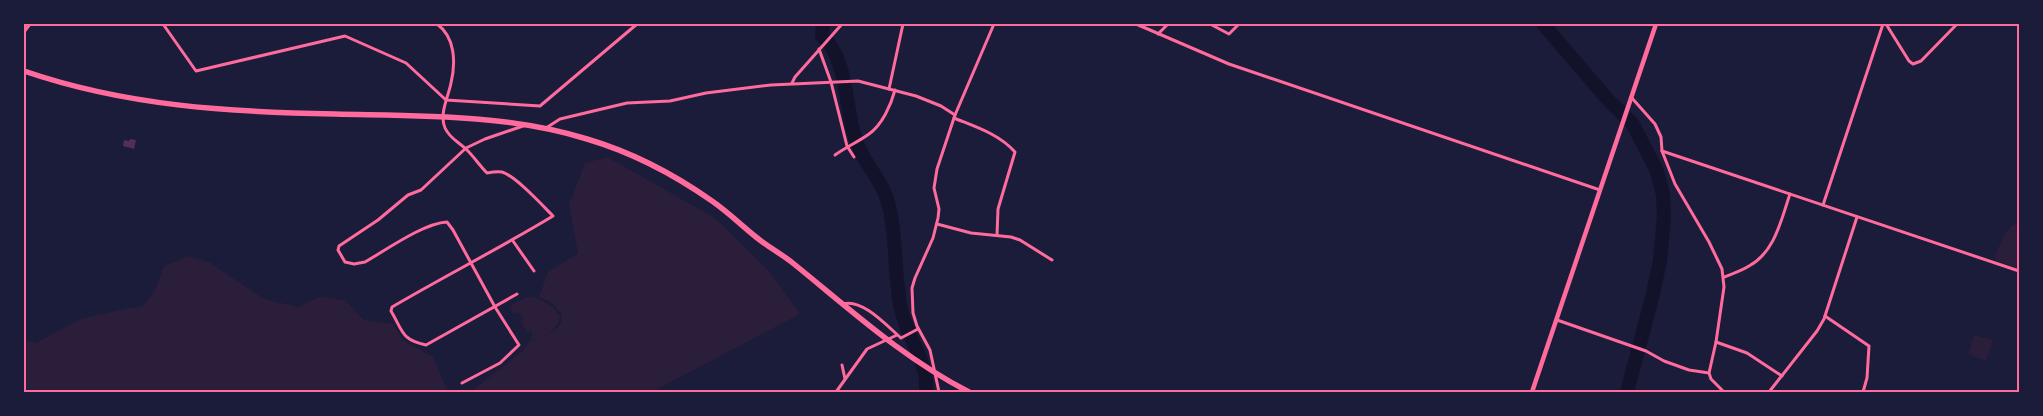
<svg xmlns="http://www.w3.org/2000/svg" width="2043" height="416" font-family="'Work Sans',sans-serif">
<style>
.green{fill:#2a1e3b}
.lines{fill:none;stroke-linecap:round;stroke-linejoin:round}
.river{stroke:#12122b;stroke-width:14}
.building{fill:#542f53}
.minor{stroke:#ff6b9d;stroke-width:3}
.tertiary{stroke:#ff6b9d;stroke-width:4.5}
.trunk{stroke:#ff6b9d;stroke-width:5.5}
.neatline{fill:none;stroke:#ff6b9d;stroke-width:2}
</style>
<rect width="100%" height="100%" fill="#1b1b3a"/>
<g class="green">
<path d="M607,157l108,61 54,53 31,43 -148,78h-182l53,-41 6,-9 26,-12 6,-7 1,-8 -10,-12 -13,-6 9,-25 30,-19 -9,-48 16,-42z"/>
<path d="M2013,225h6v44l-23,-9 -1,-5 11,-23z"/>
<path d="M188,256l21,6 55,37 34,8 22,-10 25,3 19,20 29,4 11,17 29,16 14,33 9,2h-432v-52l12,3 44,-24 49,-11 13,-1 14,-19 8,-22z"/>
<path d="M526,297c15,1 25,7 34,19 -2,14 -15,20 -28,24l-2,-3 3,-2 -2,-4 -4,1 -7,-12 3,-2 -4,-6 -5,2 -4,-5 2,-4z"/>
<path d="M1974,335l19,5 -7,21 -18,-7z"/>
</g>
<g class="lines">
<g class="river">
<path d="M823,24l-1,12c29,25 21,80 38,114 11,23 25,34 30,60 7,33 4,67 11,99 6,29 28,53 25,83"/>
<path d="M1543,24l66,77 23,22 24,46 7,25 1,23 -4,43 -7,34 -26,98"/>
</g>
</g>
<path class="building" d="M130,139l6,1 -2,9 -11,-3 1,-6 5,1z"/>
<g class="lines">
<g class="minor">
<path d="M163,24l33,47 149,-35 61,27 40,37 94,6 97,-82"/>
<path d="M437,24c18,13 19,38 14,59 -3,15 -12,31 -6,45 5,11 14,14 22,22 7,7 13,16 20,23 5,-1 10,-2 15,-1 14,4 40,33 51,44 -53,32 -108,60 -161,91l-1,4c12,20 10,29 35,34l91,-51"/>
<path d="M1136,24l93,40 371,126"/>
<path d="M1210,24l19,10 10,-10"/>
<path d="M1886,24l23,37 4,3 8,-3 36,-37"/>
<path d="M24,32l6,-8"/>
<path d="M1158,34l10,-10"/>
<path d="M819,49l12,33 16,64 7,11"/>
<path d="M792,83l3,-6 47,-53"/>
<path d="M889,89l14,-65"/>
<path d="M1631,97l24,27 6,13 1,14 13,33 34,58 13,27 2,18 -8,55 -7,31 2,6 13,13"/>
<path d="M954,118c22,9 45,16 61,34l-17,57 -1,26"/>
<path d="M546,128l14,-9 67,-16 43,-2 36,-8 65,-8 87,-4 58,15 25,10 14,9"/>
<path d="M1662,151l357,120"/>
<path d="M835,155c11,-8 23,-13 34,-21 13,-9 22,-29 26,-44"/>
<path d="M1823,205l60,-181"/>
<path d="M937,224l34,9 40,4 9,3 32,20"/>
<path d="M513,241l21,30"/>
<path d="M1724,277c8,-3 17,-6 25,-11 26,-14 32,-46 41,-72"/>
<path d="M843,304c19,-6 44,22 58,34l17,-9"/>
<path d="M1825,316l44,30 -2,32 -4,14"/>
<path d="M1557,320l89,31 18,10 25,9 20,3"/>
<path d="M1716,342l31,11 35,23"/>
<path d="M842,365l3,14"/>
<path d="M462,383l38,-20 19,-18 -24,-38 -42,-77 -6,-8c-23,1 -61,28 -82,40l-11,2 -9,-2 -7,-12 1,-4 39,-26 30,-25 13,-5 45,-42 19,-9 38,-13"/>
<path d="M836,392l31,-43 30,-14"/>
<path d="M939,392l-9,-42 -13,-24 -4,-13 -1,-25 3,-10 18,-40 5,-20 1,-9 -5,-21 3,-19 18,-54 39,-91"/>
<path d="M1769,392l48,-61 7,-12 33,-102"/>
</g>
<path class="tertiary" d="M1532,392l124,-368"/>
<path class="trunk" d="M24,71c102,35 204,41 311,43 85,2 171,0 252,25 44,13 88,36 125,62 16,11 29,24 44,36 12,10 26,17 38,27 58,47 109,94 175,128"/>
</g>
<rect width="2043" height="416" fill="none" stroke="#1b1b3a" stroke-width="50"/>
<rect x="25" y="25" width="1993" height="366" class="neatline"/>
</svg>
